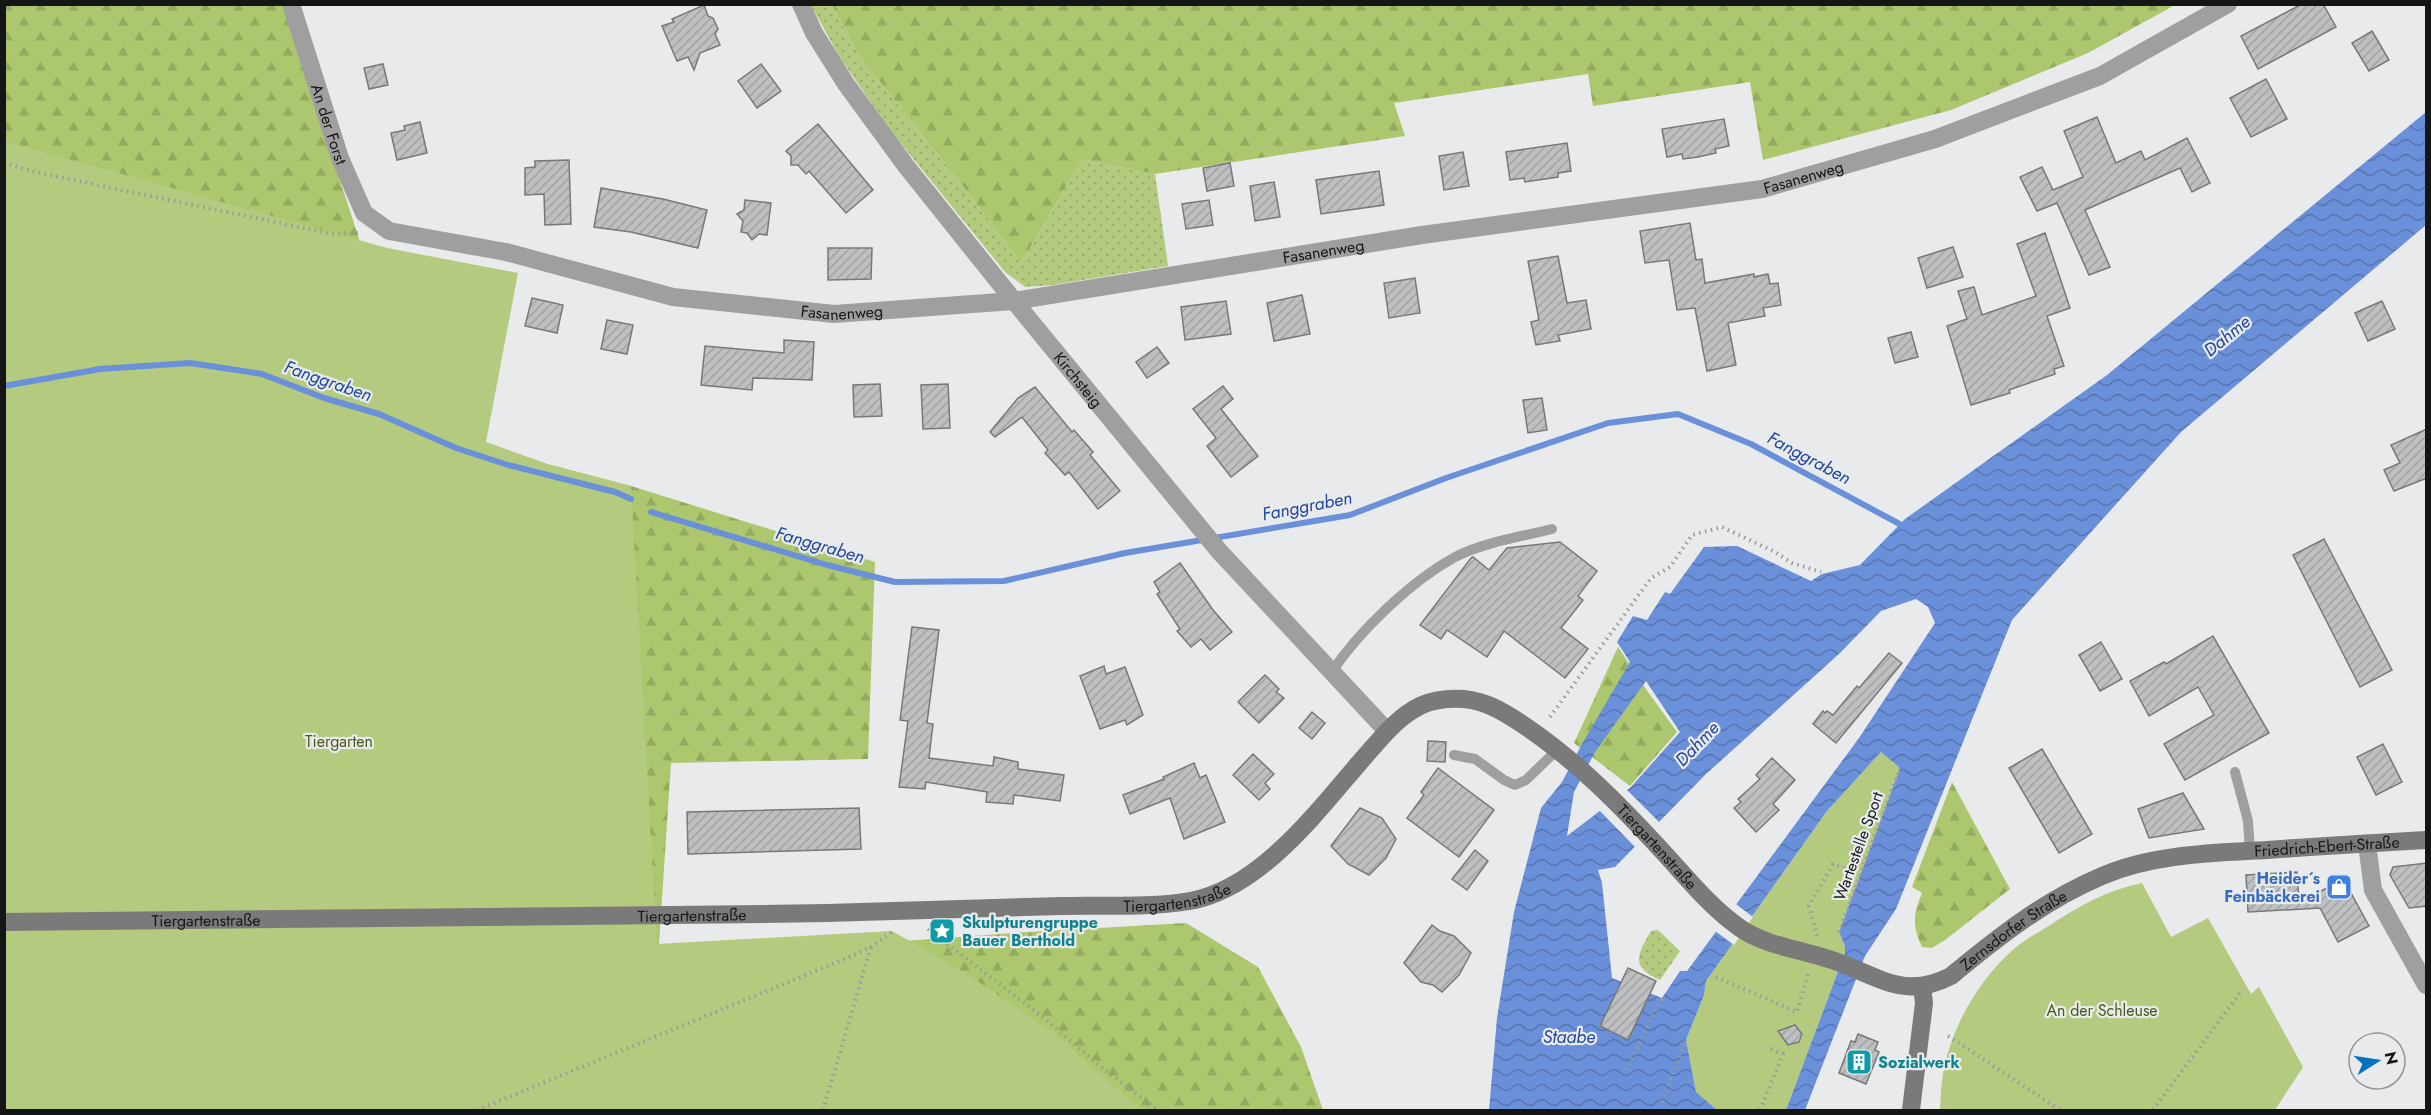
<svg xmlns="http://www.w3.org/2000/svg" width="2431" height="1115" font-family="Jost,sans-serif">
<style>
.grass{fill:url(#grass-dots)}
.forest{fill:url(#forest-firs)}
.green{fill:#b3ca7f}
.water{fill:url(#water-waves);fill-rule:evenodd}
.pier{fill:#e9eaeb}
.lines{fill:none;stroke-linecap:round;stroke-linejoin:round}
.stream{stroke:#6b90da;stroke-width:6}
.building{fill:url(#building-hatch);stroke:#777879;stroke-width:1.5}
.path{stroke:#999a9a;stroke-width:4;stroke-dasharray:1.5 4.5;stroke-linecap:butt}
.lane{stroke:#9f9f9f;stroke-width:10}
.street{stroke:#9f9f9f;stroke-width:18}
.secondary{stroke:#7b7a7a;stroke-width:18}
.labels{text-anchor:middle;stroke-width:4.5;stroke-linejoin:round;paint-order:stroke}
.street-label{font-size:16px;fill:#141515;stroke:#e9eaeb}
.park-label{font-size:16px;fill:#49591a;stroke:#e9eaeb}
.shop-label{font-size:16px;font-weight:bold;fill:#366cbe;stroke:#e9eaeb;text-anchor:end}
.culture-label{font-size:16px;font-weight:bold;fill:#0d838f;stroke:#e9eaeb;text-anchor:start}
.water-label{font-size:18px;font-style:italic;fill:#20489f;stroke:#e9eaeb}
</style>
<defs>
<pattern id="grass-dots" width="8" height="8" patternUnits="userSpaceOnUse" patternTransform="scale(1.5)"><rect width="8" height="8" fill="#b3ca7f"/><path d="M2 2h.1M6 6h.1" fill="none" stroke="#99ad6d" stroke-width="1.8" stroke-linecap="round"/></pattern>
<pattern id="forest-firs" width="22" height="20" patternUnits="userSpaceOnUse" patternTransform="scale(1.5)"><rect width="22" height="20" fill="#adc76e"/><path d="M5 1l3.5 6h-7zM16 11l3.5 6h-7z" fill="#94aa5e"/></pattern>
<pattern id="water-waves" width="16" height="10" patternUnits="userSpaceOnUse" patternTransform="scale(1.5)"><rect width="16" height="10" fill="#6b90da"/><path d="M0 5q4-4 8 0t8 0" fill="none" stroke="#5774b0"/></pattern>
<pattern id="building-hatch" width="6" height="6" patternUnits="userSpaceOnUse" patternTransform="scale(1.5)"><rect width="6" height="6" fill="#bebfc0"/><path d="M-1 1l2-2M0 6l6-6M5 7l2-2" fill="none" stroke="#a2a3a4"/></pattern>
</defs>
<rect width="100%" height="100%" fill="#e9eaeb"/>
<g class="grass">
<path d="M811,5h21l26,49 108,136 55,73 61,-104 73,15 13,92 -115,19 -28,2 -20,-15 -115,-142 -51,-74z"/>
<path d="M1656,930l3,1 21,20 -20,29c-30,-13 -23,-25 -9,-49z"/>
</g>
<g class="forest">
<path d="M5,4l278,1 80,246 123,191 61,22 84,22 244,76 -7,197 -197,4 -13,196 355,-26 173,-10 72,44 43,80 22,63h-1318z"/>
<path d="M832,5h1343l-87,48 -137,57 -188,50 -13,-78 -157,24 -5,-32 -194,29 11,33 -250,38 -73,-15 -61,104 -55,-73 -108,-136z"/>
<path d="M1618,647l30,45 29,40 -47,54 -56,-43z"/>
<path d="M1952,782l58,107 -65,51 -13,8 -10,-1c-10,-23 -9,-32 0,-54l-10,-6z"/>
</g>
<g class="green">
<path d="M4,141l383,107 131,25 -32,169 61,22 84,22 26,458 235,-13 66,37 95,64 88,78h-1136z"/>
<path d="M1881,752l19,16 -61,164 6,14v7l-59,157 -74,-1 -16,-17 -10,-52 18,-45 2,-14 121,-170z"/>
<path d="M2142,883l29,54 37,-19 43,76 8,-7 44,80 -28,43h-335c1,-13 1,-28 4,-41 9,-45 36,-91 71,-121 11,-9 24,-16 35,-23 29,-19 58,-35 92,-42z"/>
</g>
<path class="water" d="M2426,112v113l-245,207 -169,188 -116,289 -31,47 -60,154h-19l59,-157v-7l-6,-14 61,-164 -19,-16 -54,59 -121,170 -2,14 -18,45 10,52 21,18h-228l8,-92 17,-106 27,-104 21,-26 20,-38 48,-82 -13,-20 16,-26 14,4 18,-28 5,2 34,-47 33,-1 74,35 11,-7 38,-9 45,-46 202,-144zM1916,599l12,8 7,16 -76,115 -172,233h-7l-18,27 -50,-20 -10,-95 -4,-13 17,-3 90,-92 135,-122 41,-42zM1646,681l34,51 -49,55 -64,49 7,-44 21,-40z"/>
<g class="pier">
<path d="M1625,788l35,35 -25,24 -37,-38z"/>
<path d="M1736,904l17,13 -19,28 -19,-14z"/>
</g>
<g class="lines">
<g class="stream">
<path d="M4,386l96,-17 90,-6 72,11 62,24 55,16 77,34 52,17 107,27 16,7"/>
<path d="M651,512l176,53 68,17 109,-1 121,-28 225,-38 96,-37 162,-55 70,-9 73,30 156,84"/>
</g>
</g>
<g class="building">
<path d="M2302,4h21l13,23 -78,42 -17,-33z"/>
<path d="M704,5l4,11 5,2 5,11 -3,5 5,11 -20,8 -6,17 -6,-13 -11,4 -15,-35 12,-4 -2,-3z"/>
<path d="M2372,31l17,29 -20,11 -17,-28z"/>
<path d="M383,64l5,21 -19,4 -5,-21z"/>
<path d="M761,64l20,27 -24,17 -19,-27z"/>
<path d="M2266,79l21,40 -36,18 -21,-39z"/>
<path d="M2097,117l19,46 25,-12 4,9 42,-22 23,45 -18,9 -12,-24 -95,42 25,57 -21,8 -32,-72 -20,8 -17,-34 22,-10 11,23 30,-13 -19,-46z"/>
<path d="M1724,119l5,27 -14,3 1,4 -18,4 -15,2 -1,-5 -15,3 -5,-28z"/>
<path d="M420,122l7,31 -30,7 -6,-27 14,-3 -1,-4z"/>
<path d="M818,124l55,66 -27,23 -37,-42 -3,3 -8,-9h-7v-9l-5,-5z"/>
<path d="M1567,143l4,28 -13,2v4l-33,5 -1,-4 -14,2 -4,-28z"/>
<path d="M1463,152l6,34 -25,4 -5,-34z"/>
<path d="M569,160l2,64 -26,1 -1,-31 -19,1v-27l10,-1v-6z"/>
<path d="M1230,163l4,23 -27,5 -4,-23z"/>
<path d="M1379,171l5,34 -63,9 -5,-34z"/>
<path d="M1274,182l6,35 -25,4 -5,-35z"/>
<path d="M601,188l62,11 44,11 -9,38 -67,-16 -37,-5z"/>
<path d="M745,200l26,3 -4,32 -8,-1 -7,6 -5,-7 -6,-1 2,-11 -6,-7 7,-4z"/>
<path d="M1209,200l4,25 -27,4 -4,-25z"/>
<path d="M1690,223l6,37 6,-1 3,24 49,-9v3l14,-3 2,10 8,-1 3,22 -18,3 2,8 -37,7 8,42 -29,6 -12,-63 -18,2 -8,-50 -24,3 -5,-32z"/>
<path d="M2045,233l25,75 -23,8 17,50 -10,3 1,5 -46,16 1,3 -39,12 -24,-79 20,-7 -9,-28 16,-4 8,28 54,-19 -19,-52z"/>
<path d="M1953,247l10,30 -36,11 -9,-30z"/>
<path d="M828,248h44l-1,31 -43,1z"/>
<path d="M1558,256l9,47 19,-3 5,29 -33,6 2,6 -24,4 -5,-23 8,-2 -11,-59z"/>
<path d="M1415,278l5,35 -31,5 -5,-35z"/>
<path d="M1302,295l8,39 -36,7 -7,-38z"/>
<path d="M532,298l31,7 -6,28 -32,-7z"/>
<path d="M1226,301l5,33 -46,6 -4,-33z"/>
<path d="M2382,301l13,28 -27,12 -13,-28z"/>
<path d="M607,320l26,5 -6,29 -26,-5z"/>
<path d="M1911,332l7,25 -23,6 -7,-25z"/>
<path d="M784,340l30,2 -2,38 -59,-2 -1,12 -51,-5 4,-39 79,7z"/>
<path d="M1157,347l12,16 -22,15 -11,-16z"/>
<path d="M880,384l2,32 -28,1 -1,-32z"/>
<path d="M948,384l2,44 -27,1 -2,-44z"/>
<path d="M1223,386l10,13 -12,10 37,47 -27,21 -24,-31 9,-8 -23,-29z"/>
<path d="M1035,387l37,45 2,-2 19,22 -3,3 30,36 -22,18 -29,-37 -4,3 -20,-22 3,-3 -26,-33 -27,20 -5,-5 28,-34z"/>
<path d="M1542,398l5,32 -19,3 -5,-33z"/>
<path d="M2427,429v49l-33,13 -10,-21 16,-7 -9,-18z"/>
<path d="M2324,539l68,131 -32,17 -67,-132z"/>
<path d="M1560,542l37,29 -19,25 5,4 -22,28 27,21 -23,29 -61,-47 -17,26 -40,-27 -6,9 -21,-14 51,-67 2,-1 16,13 18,-22z"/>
<path d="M1180,563l33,47 19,22 -22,18 -9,-11 -10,8 -14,-16 3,-2 -23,-35 3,-2 -6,-10z"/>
<path d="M912,627l27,3 -12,93 6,1 -4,34 64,8 1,-9 24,5v7l46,6 -4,26 -46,-6 -1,9 -27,-2 1,-10 -61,-10 -1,7 -26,-2 9,-66 -8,-1z"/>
<path d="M2213,636l56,97 -84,47 -21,-36 50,-29 -16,-28 -49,29 -19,-35 34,-19 2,2z"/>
<path d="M2101,642l21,37 -22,12 -21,-36z"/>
<path d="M1889,653l13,10 -66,80 -23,-19 10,-13 2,2 2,-2 6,4 24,-29 2,2z"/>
<path d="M1104,666l2,8 19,-7 18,48 -16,10 -2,-5 -25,9 -20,-53z"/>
<path d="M1265,675l14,14 -3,3 8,6 -25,25 -21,-21z"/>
<path d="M1312,712l13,11 -13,16 -13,-11z"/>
<path d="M1428,741l18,1 -1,20 -18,-1z"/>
<path d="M2383,744l19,38 -26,13 -19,-38z"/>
<path d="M2042,749l50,85 -33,19 -50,-85z"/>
<path d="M1253,754l21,20 -9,9 5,6 -11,11 -26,-25z"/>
<path d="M1772,758l23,22 -22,24 6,6 -23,22 -22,-24 7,-6 -3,-3 22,-20 -4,-4z"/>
<path d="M1194,763l6,15 6,-3 19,47 -41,17 -14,-41 -40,16 -7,-19 41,-16 -1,-2z"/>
<path d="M1438,768l56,42 -35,47 -52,-39 17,-23 -3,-3z"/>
<path d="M2183,793l21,36 -55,9 -11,-29z"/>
<path d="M859,808l2,41 -173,5 -1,-42z"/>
<path d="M1360,808l22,10 14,21 -10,19 -17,17 -21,-11 -17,-18z"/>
<path d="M1475,850l13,11 -21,29 -15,-11z"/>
<path d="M2427,863v43l-18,2 -19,-33 3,-8z"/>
<path d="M2297,872l2,31 37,-20 11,3 22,40 -31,16 -18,-34 -72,4 -2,-37z"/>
<path d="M1432,925l8,6 14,5 17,17 -12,22 -17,17 -9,-7 -12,-3 -17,-19z"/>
<path d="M1628,968l28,13 -28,59 -28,-14z"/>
<path d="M1795,1025l7,9 -3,8 -11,3 -10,-14z"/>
<path d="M1858,1034l20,8 -3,8 4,2 -13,32 -27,-11 12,-32 4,1z"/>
</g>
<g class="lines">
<g class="path">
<path d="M4,163l31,9 298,62 26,-1"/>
<path d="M1550,717l101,-139 19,-11 22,-32 30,-8 53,25 17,11 29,9"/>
<path d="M928,929l117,90 51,44 62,47"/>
<path d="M1839,932l61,-164"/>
<path d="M1817,936l-8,-30 24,-42 24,9"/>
<path d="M1716,977l81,35 12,-41"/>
<path d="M1948,1036l112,74"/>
<path d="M1626,1070l36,-72"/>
<path d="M1662,1102l24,-62"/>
<path d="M477,1110l370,-152 24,-11 22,-16"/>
<path d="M823,1110l48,-163"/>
<path d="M1760,1110l23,-56 -15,-6"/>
<path d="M2153,1110l89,-120"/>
</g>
<g class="lane">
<path d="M1331,673c28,-42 79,-91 124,-116 30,-15 65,-20 97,-28"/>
<path d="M1454,755l21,4 29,21 11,5 11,-5 31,-30"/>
<path d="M2235,772l13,49 2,30"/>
</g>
<g class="street">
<path id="s1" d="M291,4l49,154 24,55 25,18 117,21 167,45 161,17 180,-13 408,-66 340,-46 173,-50 165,-63 128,-72"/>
<path id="s2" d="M801,4l13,29 32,51 60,82 108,135 205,250 168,180"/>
<path d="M2367,844l6,46 53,95"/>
</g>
<g class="secondary">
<path id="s3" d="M4,922c275,-3 549,-4 823,-9 78,-2 157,-5 235,-7 42,-1 87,2 128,-5 69,-12 126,-88 170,-139 19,-21 36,-45 62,-57 14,-6 27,-7 42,-6 22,2 40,13 58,25 53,35 99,82 142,129 24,26 47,55 76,75 29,20 68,22 100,35 43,16 66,36 111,13 47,-39 94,-76 151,-100 51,-22 111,-23 165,-26 53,-4 106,-7 159,-10"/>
<path d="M1911,1110l13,-107 -2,-17"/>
</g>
</g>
<defs>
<g id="shop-square" transform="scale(1.35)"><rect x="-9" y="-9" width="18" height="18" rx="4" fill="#3f7fe0" stroke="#e9eaeb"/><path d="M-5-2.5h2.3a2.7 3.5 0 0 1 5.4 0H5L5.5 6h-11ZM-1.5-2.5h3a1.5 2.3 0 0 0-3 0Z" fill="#fff"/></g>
<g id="sight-square" transform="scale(1.35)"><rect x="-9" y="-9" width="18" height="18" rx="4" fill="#0f9aa8" stroke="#e9eaeb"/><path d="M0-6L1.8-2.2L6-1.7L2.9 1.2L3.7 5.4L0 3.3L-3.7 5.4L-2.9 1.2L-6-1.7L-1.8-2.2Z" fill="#fff"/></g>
<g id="building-square" transform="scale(1.35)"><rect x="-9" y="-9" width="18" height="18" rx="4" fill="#0f9aa8" stroke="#e9eaeb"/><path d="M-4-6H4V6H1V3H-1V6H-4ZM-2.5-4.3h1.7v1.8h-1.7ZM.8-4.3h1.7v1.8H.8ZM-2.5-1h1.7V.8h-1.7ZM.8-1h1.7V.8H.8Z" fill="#fff"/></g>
</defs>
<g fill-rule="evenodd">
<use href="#shop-square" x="2339" y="887"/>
<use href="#sight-square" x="942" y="931"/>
<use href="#building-square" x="1859" y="1062"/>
</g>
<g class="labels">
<g class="street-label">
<text dy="6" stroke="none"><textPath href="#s1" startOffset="126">An der Forst</textPath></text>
<text dy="6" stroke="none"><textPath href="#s1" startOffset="1686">Fasanenweg</textPath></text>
<text dy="6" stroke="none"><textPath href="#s1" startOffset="1200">Fasanenweg</textPath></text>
<text dy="6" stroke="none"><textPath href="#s1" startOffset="714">Fasanenweg</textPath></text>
<text dy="6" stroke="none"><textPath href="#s2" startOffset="468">Kirchsteig</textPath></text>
<text transform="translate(1858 846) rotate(-70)" y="6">Wartestelle Sport</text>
<text dy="6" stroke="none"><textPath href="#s3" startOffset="2534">Friedrich-Ebert-Straße</textPath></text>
<text dy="6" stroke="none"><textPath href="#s3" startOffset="1785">Tiergartenstraße</textPath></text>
<text dy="6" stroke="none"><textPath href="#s3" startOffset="1174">Tiergartenstraße</textPath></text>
<text dy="6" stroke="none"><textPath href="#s3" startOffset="688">Tiergartenstraße</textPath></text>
<text dy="6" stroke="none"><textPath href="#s3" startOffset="202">Tiergartenstraße</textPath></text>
<text dy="6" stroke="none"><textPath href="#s3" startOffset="2202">Zernsdorfer Straße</textPath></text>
</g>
<g class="park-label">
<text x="339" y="747">Tiergarten</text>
<text x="2102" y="1016">An der Schleuse</text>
</g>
<g class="shop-label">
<text x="2320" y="884">Heider´s<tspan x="2320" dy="18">Feinbäckerei</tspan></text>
</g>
<g class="culture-label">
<text x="962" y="928">Skulpturengruppe<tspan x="962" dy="18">Bauer Berthold</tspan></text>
<text x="1878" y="1068">Sozialwerk</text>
</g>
<g class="water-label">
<text transform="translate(2227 336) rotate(-39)" y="6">Dahme</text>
<text transform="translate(328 381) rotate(19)" y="6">Fanggraben</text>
<text transform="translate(1809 458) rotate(28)" y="6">Fanggraben</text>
<text transform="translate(1307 506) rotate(-11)" y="6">Fanggraben</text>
<text transform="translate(820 545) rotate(16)" y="6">Fanggraben</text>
<text transform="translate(1697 744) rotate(-46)" y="6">Dahme</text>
<text x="1569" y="1043">Staabe</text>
</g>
</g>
<rect width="2431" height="1115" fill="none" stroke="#141515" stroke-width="12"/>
<g transform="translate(2377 1061) rotate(78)"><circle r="28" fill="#e9eaeb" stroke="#949595" stroke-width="1.5"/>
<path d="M0-4.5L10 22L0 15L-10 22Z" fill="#0173be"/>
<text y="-9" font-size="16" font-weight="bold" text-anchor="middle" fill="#141515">N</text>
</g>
</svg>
